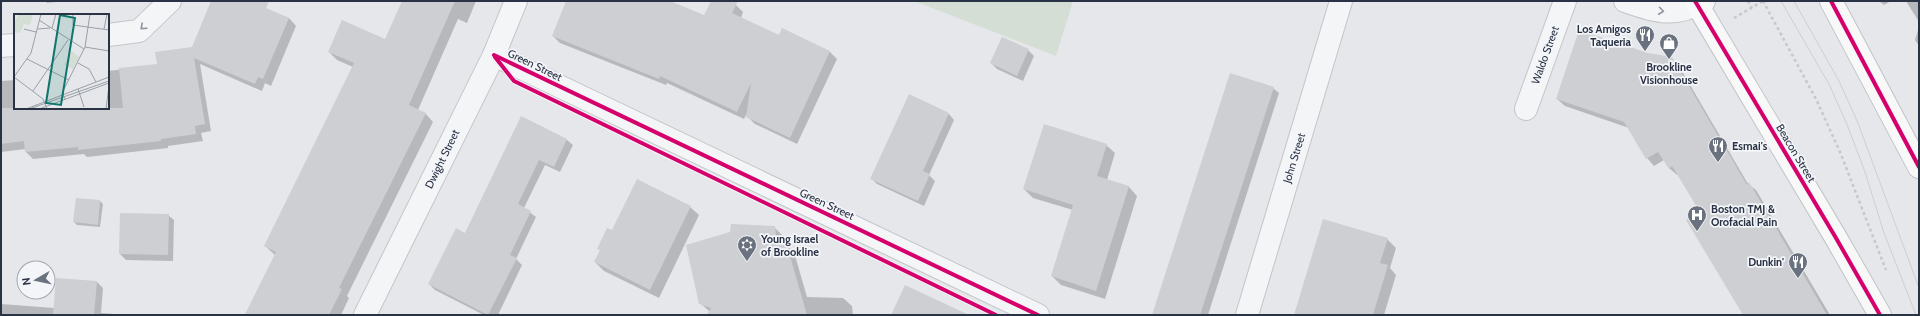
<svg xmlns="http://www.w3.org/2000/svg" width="1920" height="316" font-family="Cabin,sans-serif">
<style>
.green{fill:#d5ded5}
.shadow{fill:#0003}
.building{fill:#cdcfd3}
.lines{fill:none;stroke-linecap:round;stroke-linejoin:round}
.minor-casing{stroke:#c3c5c8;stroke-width:24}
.tertiary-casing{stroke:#c3c5c8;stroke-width:24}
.primary-casing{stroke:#c1c4c8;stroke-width:24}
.path{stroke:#c6c8cd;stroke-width:2.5;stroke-dasharray:3 3;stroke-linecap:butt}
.minor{stroke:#f4f5f7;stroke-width:22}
.tertiary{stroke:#f4f5f7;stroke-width:22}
.primary{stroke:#f8f8f8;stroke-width:22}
.tram{stroke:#cdcfd2;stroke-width:1}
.cycleway-casing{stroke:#f3f5f9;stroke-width:6}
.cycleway{stroke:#d6006c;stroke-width:4}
.oneway{stroke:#8f949e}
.labels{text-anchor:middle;stroke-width:3.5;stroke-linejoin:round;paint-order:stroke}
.poi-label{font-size:11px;font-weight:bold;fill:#2a3345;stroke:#f3f5f9;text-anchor:start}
.street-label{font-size:11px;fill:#2a3345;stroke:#f3f5f9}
.inset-road{fill:none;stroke:#9a9fa8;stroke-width:1}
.view{fill:#0f766e;fill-opacity:0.15;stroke:#0f766e;stroke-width:2}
.inset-edge{fill:none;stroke:#2a3345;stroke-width:2}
</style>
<rect width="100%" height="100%" fill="#e5e7ea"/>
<path class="green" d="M914,1h159l-17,55z"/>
<g class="shadow">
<path d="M45,1h21l-19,2z"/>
<path d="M212,1h33l44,17 7,8 -25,60 -6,-3 -3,8 -62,-27 11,67 -10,2 2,8 -35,5v2l-81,9 -3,-3 -51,5 -7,-7v-3l-25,3v-71l14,-1v28h93v-37l50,-6 35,-17z"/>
<path d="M403,1h73l-9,22 -9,-4 -40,91 7,3 8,9 -86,174 2,2 -8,17h-96l30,-60 -10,-9 88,-179 -16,-7 -8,-8 57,-12z"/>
<path d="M567,1h100l38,15 7,-15h15l9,4 7,7 -2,6 38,18 3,-6 48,22 7,7 -40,85 -42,-20 -9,-9 -2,4 -77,-36 -1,2 -106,-42 -7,-7z"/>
<path d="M1879,1h12l-7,4z"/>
<path d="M1906,1h13v21z"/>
<path d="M1919,27v19l-4,-6z"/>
<path d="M1028,50l6,6 -11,25 -26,-12 -6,-6z"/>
<path d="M1648,54l23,4 8,8 69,118 8,6 74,125h-86l-43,-102 -23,-39 -1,1 -8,-7 -5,-8 -10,6 -7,-8 -18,-30 -64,-22 -8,-7z"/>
<path d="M1273,88l6,5 -71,222h-54z"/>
<path d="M949,114l5,6 -25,55 6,6 -11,25 -47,-22 -6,-6z"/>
<path d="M522,117l45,23 6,5 -13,27 -15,-7 -21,43 12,9 -20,42 6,6 -24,50h-14l-49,-25 -6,-6 36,-50z"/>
<path d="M1106,145l9,8 -8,27 22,7 8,9 -32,103 -44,-14 -9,-9 21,-66 -40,-12 -9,-9z"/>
<path d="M100,201l3,3 -3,23 -23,-2 -3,-3z"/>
<path d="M690,207l9,8 -40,83 -55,-27 -9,-9 6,-11 -3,-3 14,-16z"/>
<path d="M168,215l6,5 -1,41 -47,-1 -6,-6z"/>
<path d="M774,227l8,8 1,7 11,10 13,45 36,1 9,8 1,9h-144l1,-3 -10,-9z"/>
<path d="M1387,239l9,9 -6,20 6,7 -12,40 -9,-1 -1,1h-79z"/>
<path d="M97,282l6,6 -2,25 28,2h-128v-11l53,4z"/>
</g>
<g class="building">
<path d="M211,1h58l-3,7 23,10 -26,61 -5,-2 -3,7 -61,-26 11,66 -10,2 1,8 -35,5v2l-83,9v-3l-53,5 -1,-11 -23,3v-36h122l-4,-40 38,-4 -2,-12 37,-5z"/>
<path d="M402,1h53l-46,104 17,8 -87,175 3,1 -13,26h-84l31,-63 -12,-6 90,-183 -26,-11 14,-32 43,19z"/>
<path d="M566,1h104l34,14 7,-14h27l-6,12 47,22 3,-7 48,23 -40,87 -44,-21 5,-34 -14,29 -77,-36 -1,3 -107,-43z"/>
<path d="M1579,30l69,23 24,4 75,128 2,-3 78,133h-84l-57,-95 14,-8 -28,-46 -3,3 -11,-17 -12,7 -22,-37 -68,-23z"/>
<path d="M1002,37l27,12 -12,27 -27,-13z"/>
<path d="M1230,73l44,14 -74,228h-48z"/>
<path d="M909,94l40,19 -26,58 7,3 -12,27 -48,-22z"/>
<path d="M521,116l46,23 -13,28 -15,-7 -21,44 13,7 -21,44 7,3 -29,57 -60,-31 28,-56 9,5z"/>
<path d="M1044,124l63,20 -10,32 32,10 -33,105 -45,-15 22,-71 -50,-16z"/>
<path d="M637,179l54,27 -41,84 -56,-28 6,-12 -3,-1 10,-21 5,2z"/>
<path d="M76,198l24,2 -2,25 -25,-3z"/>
<path d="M120,213l49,1 -1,41 -49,-1z"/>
<path d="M1323,219l65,19 -8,25 8,2 -15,50h-79z"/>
<path d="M731,224l44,2 1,10 10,6 21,73h-100l4,-7 -12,-4 -13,-59 44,-13z"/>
<path d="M56,278l41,3 -3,34h-41z"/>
<path d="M905,285l64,30h-78z"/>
</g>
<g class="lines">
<g class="minor-casing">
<g id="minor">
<path d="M108,35l31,-4 31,-30"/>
<path d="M1,46l14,-1"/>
<path d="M494,55l544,260"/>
<path d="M1526,109l39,-108"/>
<path d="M365,315l129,-260 22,-54"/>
<path d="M1247,315l94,-314"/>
</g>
</g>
<g class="tertiary-casing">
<path id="tertiary" d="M1625,1c30,11 50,17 79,0"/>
</g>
<g class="primary-casing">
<g id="primary">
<path d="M1695,1l141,237 44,77"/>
<path d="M1831,1l88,166"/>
</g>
</g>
<g class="path">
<path d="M1748,1l4,7"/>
<path d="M1763,1l53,98 24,53 46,118"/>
<path d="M1734,18l29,-17"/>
</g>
<use href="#minor" class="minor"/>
<use href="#tertiary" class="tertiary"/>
<use href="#primary" class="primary"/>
<g class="tram">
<path d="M1781,1l49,85 18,41 17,45 19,61 32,82"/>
<path d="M1794,1l45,80 19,42 61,165"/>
</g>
<g class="cycleway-casing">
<g id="cycleway">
<path d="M1695,1l141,237 44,77"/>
<path d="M1831,1l88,166"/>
<path d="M494,55l544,260"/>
<path d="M495,57l19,24 482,234"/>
</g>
</g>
<use href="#cycleway" class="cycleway"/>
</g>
<defs><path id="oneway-chevron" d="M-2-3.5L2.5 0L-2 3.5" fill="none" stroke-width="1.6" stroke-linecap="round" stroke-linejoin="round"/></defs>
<g class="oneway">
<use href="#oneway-chevron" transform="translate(1661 11) rotate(7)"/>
<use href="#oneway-chevron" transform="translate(143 27) rotate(138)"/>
</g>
<defs>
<g id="restaurant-pin" transform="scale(1)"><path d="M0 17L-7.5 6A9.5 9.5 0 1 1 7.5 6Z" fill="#6b727f" stroke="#f3f5f9"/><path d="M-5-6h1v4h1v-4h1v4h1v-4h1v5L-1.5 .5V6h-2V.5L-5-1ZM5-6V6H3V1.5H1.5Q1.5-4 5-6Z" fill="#fff"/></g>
<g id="shop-pin" transform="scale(1)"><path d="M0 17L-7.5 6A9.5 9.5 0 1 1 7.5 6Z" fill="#6b727f" stroke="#f3f5f9"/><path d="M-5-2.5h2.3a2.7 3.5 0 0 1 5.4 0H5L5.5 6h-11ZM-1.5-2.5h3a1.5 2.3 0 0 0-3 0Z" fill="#fff"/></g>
<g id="hospital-pin" transform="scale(1)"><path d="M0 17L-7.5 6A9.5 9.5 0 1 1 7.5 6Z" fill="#6b727f" stroke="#f3f5f9"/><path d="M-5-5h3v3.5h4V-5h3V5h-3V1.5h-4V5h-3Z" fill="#fff"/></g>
<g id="synagogue-pin" transform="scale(1)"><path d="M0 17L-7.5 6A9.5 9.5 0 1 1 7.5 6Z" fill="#6b727f" stroke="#f3f5f9"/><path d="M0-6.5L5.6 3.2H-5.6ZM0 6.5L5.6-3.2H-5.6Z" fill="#fff"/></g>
</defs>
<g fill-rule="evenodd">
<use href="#restaurant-pin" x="1645" y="35"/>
<use href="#shop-pin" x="1669" y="43"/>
<use href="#restaurant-pin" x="1718" y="146"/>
<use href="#hospital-pin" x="1697" y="215"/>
<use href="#synagogue-pin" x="747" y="245"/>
<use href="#restaurant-pin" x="1798" y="262"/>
</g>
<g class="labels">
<g class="poi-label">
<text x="1631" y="33" text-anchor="end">Los Amigos<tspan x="1631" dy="13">Taqueria</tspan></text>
<text x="1669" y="71" text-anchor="middle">Brookline<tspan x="1669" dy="13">Visionhouse</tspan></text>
<text x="1732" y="150">Esmai's</text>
<text x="1711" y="213">Boston TMJ &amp;<tspan x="1711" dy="13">Orofacial Pain</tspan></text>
<text x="761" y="243">Young Israel<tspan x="761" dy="13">of Brookline</tspan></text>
<text x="1784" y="266" text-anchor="end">Dunkin'</text>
</g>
<g class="street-label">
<text transform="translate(1545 55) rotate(-70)" y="4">Waldo Street</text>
<text transform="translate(535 65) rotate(26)" y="4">Green Street</text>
<text transform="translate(1796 153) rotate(59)" y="4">Beacon Street</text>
<text transform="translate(1294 158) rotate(-73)" y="4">John Street</text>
<text transform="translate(442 159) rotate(-64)" y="4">Dwight Street</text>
<text transform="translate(827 204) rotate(25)" y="4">Green Street</text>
</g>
</g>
<g transform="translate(14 14)">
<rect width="95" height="95" fill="#e5e7ea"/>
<path d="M5,0h14l-3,11 -6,-1 -4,9 -6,-1v-9zM58,37l7,6 -6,12 -9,-4z" fill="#d5ded5"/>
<path class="inset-road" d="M59,0v11l36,5M25,6l45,29M38,14l4,-14M10,15l12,3M24,15l12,-1M90,15l3,-15M71,33l24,4M13,45l42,21M64,49l11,6 7,13M0,63l17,-24 10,-39M0,63l29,22 4,10M64,75l6,18M19,77l35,-51M51,85l-3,-6 23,-46 5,-33M12,95l83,-32M15,95l80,-28M25,95l70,-26M62,95h28M92,95l3,-23"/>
<path class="view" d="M46,1l15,3 -14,87 -15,-2z"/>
<rect width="95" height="95" class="inset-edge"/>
</g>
<rect width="1920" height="316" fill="none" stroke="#2a3345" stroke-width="4"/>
<g transform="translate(36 280) rotate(261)"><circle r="19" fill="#f3f5f9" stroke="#a3a7b1"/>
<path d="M0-3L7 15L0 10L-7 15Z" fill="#6b727f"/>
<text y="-6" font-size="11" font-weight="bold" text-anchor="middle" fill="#2a3345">N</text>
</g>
</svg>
